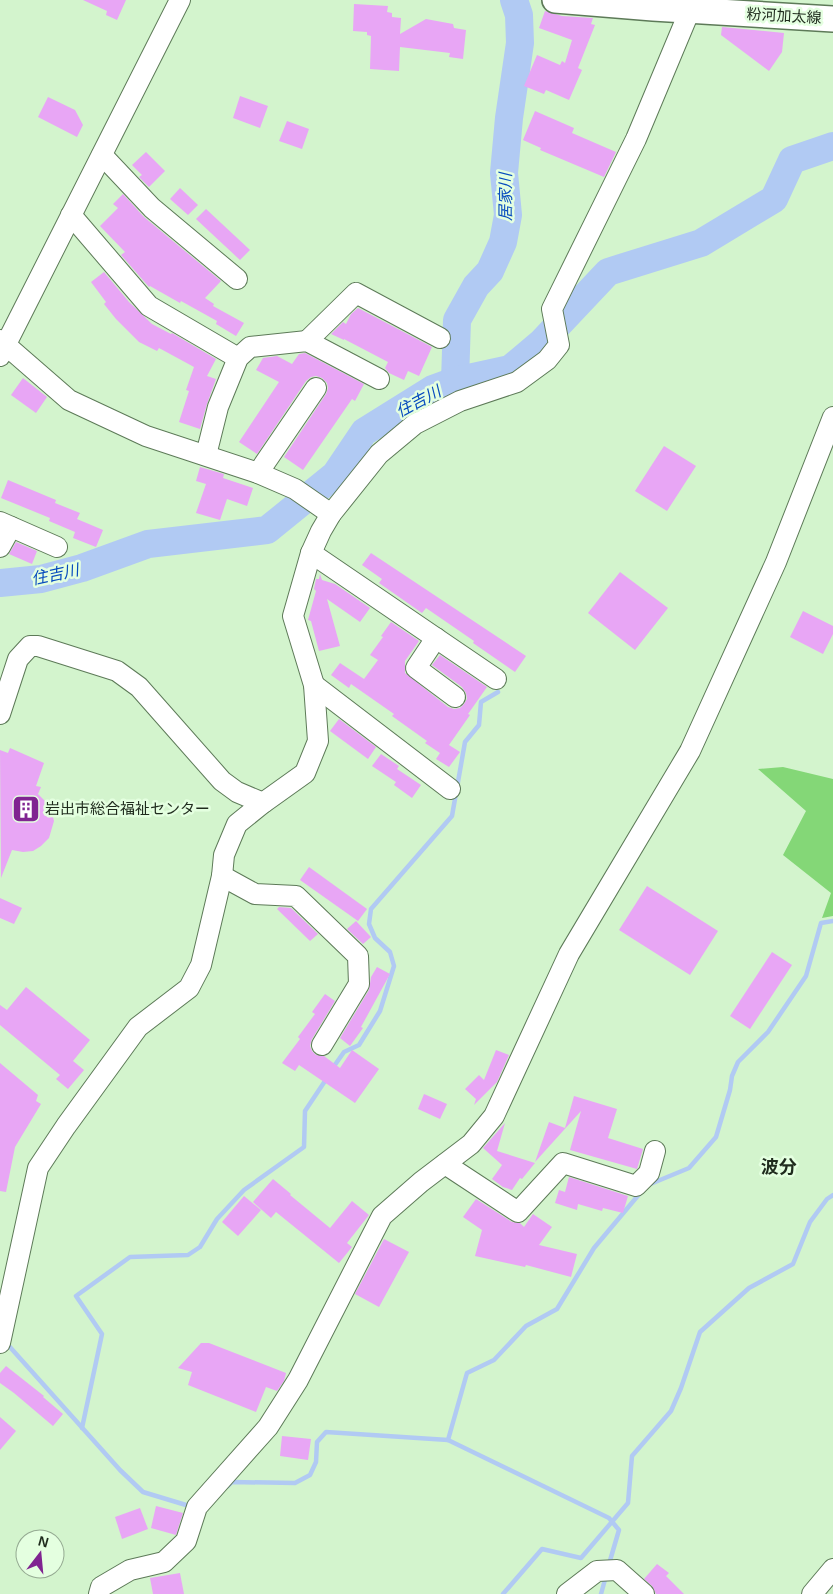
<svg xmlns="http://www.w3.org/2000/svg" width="833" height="1594" font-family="Arial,'Noto Sans JP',sans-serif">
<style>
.green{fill:#84d777}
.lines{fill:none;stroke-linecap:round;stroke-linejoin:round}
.stream{stroke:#b1caf3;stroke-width:4.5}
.river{stroke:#b1caf3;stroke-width:28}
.building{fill:#e8a6f5}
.minor-casing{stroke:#5d7a58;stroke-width:22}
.major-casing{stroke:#5d7a58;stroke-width:28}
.minor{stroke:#fff;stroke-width:20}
.major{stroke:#fff;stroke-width:25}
.labels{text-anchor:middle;stroke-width:5;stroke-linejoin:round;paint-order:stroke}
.street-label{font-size:15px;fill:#1f2b1d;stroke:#e4ffe0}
.poi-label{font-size:15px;fill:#1f2b1d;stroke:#e4ffe0;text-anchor:start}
.water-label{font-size:16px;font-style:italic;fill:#064bbe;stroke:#e4ffe0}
.quarter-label{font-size:18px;font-weight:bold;fill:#1f2b1d;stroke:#e4ffe0}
</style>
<rect width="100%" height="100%" fill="#d3f4cd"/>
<path class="green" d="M783,767l50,12v137l-11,2 9,-25 -48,-38 23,-44 -48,-42z"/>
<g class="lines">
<g class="stream">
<path d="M332,1069l12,-17 15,-7 21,-34 14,-45 -4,-14 -15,-14 -6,-14 2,-15 81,-93 13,-74 14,-17 2,-23 17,-10"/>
<path d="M648,1185l41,-17 27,-31 14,-47 2,-14 6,-14 30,-30 38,-56 15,-53 12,-2"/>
<path d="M9,1346l111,124 23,22 43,13"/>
<path d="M82,1428l20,-94 -26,-38 54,-39 58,-2 12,-8 17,-28 27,-29 60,-43 1,-36 22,-33"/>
<path d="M448,1440l19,-67 27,-13 32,-34 31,-17 37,-61 47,-56"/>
<path d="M228,1486l4,-4 63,1 15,-8 6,-13 1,-20 9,-10 122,8 161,78 10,12 -10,34"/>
<path d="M503,1594l39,-45 39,9 47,-55 4,-47 39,-45 10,-23 19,-56 49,-44 44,-24 17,-42 17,-23 6,-4"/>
<path d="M601,1594l5,-18"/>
</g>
<g class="river">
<path d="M455,381l2,-61 19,-34 14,-15 13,-29 5,-27 -4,-42 5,-55 11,-75 -1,-28 -5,-15"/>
<path d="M0,583l41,-4 41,-11 66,-24 119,-14 68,-55 29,-43 69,-43 22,-8 55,-12 31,-26 67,-71 93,-29 73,-44 18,-39 41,-14"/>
</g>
</g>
<g class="building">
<path d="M83,0h43l-9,20 -11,-5 1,-4z"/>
<path d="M354,4l34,2 -1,6 5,1v4l9,1 -1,16 26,-15 27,5 1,4 12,2 -3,29 -14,-2 1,-4 -50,-6 -1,24 -29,-2 1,-33 -4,-1v-3l-14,-1z"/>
<path d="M545,11l17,5 31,2 -2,6 4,1 -17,43 4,2 -13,30 -23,-10 -2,4 -20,-8 13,-31 23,10 2,-4 3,2 7,-23 -33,-12z"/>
<path d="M722,27l62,6 -2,19 -13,19 -48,-36z"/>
<path d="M240,96l28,10 -8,22 -27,-10z"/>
<path d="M48,97l27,13 8,15 -6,12 -39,-20z"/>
<path d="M535,111l39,17 -2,5 44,19 -12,25 -64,-27 1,-2 -18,-8z"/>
<path d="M287,121l22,8 -7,20 -23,-8z"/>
<path d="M146,152l19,19 -16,16 -10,-10 3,-2 -10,-10z"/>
<path d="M180,188l18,17 -10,10 -18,-16z"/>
<path d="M123,194l21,23 77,64 -16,17 9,6 -1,2 31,17 -8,13 -20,-12 1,-3 -36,-20 -1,2 -30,-17 -1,1 -28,-32 4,-3 -25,-26 18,-18 -5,-4z"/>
<path d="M206,209l44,41 -10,10 -44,-41z"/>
<path d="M104,272l25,30 23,22 19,10 1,-1 44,26 -9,17 9,3 -9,25 -7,25 -21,-7 10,-31 -3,-1 8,-23 -35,-19 -2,3 -18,-9 -23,-23 -12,-15 2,-2 -15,-20z"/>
<path d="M358,308l74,39 -13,29 -11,-5 -4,9 -15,-7 -4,-5 3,-6 -44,-23v1l-13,-6 12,-12 3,2 5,-10z"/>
<path d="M305,353l59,31 -9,17 -3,-2 -49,71 -19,-13 42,-63 2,-6 -1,-5 -5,-5 -6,-2 -5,1 -5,4 -49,73 -18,-12 40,-60 -23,-12 7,-12 14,-2 15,8 7,-10z"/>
<path d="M23,378l24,19 -11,16 -25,-18z"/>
<path d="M664,446l32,20 -29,45 -32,-20z"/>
<path d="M200,467l24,7 -1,4 30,10 -6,18 -20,-7 -7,21 -24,-7 10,-29 -10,-3z"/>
<path d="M8,480l48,20 -1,3 25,10 -3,6 26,11 -7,17 -23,-9 2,-6 -26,-11 1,-3 -49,-20z"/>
<path d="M16,542l21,9 -5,13 -23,-10z"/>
<path d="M371,553l155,103 -11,16 -42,-29 1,-2 -48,-33 -4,5 -43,-30 3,-4 -20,-14z"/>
<path d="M620,572l48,36 -33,42 -47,-37z"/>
<path d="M320,574l2,6 13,4 35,24 -10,14 -33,-23 13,47 -21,5 -8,-30 -3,-1 8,-29 -2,-2 2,-10h3z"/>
<path d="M803,611l30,15v8l-10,20 -33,-17z"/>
<path d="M391,622l28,19 -14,20v12l43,34 6,2 6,-1 4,-4 3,-5 -1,-6 -4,-6 -30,-22 8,-10 47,32 -19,27 2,1 -21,30 11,7 -11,15 -13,-8 4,-6 -15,-10 2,-2 -35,-25 2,-2 -43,-30 -2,4 -18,-13 9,-12 24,16 14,-19 -8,-5 13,-18 -2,-1z"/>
<path d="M339,719l37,28 -8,12 -38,-28z"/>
<path d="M10,748l34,15 -8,23 5,1 -3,7 12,12 4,15 -5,17 -8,8 -8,5 -10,1 -11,-2 -11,28 -1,-128 8,3z"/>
<path d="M381,754l18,12 -2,3 24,16 -9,13 -18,-13 2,-3 -24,-16z"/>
<path d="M309,867l58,42 -9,12 -58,-41z"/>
<path d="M647,886l71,45 -28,44 -71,-45z"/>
<path d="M0,898l22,10 -8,16 -14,-6z"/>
<path d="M279,907l12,1 27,26 -8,7 -33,-32z"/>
<path d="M356,921l15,16 -8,7 -16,-15z"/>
<path d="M772,952l20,13 -42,64 -20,-13z"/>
<path d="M377,967l13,7 -29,53 2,1 -13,18 -10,-8 29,-48 2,-13z"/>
<path d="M26,987l64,53 -17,21 11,9 -16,19 -12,-10 4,-4 -60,-50v-20l7,5z"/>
<path d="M325,994l10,7 -23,38 -2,7 2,5 4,4 8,1 16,12 12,-18 27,19 -24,34 -56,-38 -4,6 -13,-8 18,-24 -2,-2 17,-23 -3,-2z"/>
<path d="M496,1050l13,5 -12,27 -23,23 2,-6 -11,-10 14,-14 5,5z"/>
<path d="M0,1063l38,32 -2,6 5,3 -26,43 -9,45 -6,-1z"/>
<path d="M424,1094l23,10 -7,15 -22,-10z"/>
<path d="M574,1096l43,13 -9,29 35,11 -6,20 -67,-19 11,-39 -46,51 14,-40 16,6z"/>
<path d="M505,1123l-8,28 38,12 -13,16 -2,-1 -8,12 -9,-3 -11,-8 10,-14 -19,-17z"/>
<path d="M569,1177l59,19 -5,17 -20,-5 -1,3 -24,-7 -1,6 -22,-7 4,-13 6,2z"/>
<path d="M273,1179l18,15 -1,1 40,33 22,-27 17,14 -22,28 5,4 -13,16 -63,-51 -5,6 -18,-16z"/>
<path d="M244,1196l17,14 -23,26 -16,-14z"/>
<path d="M476,1199l36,23 8,1 4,4 9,-13 19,13 -13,18 38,9 -6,23 -45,-12 -1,2 -50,-11 7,-26 -19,-13z"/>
<path d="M384,1239l25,13 -30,55 -24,-13z"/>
<path d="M201,1343h8l77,30 -2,8 -7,10 -11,-4 -10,25 -68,-27 4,-13 -14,-4z"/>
<path d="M6,1366l38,30 -1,1 20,17 -10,12 -39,-33 -14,-10v-10z"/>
<path d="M0,1417l16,14 -16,19z"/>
<path d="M282,1436l29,3 -3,21 -28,-4z"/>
<path d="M156,1506l27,7 -7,22 -25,-7z"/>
<path d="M140,1508l8,21 -26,10 -7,-22z"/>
<path d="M657,1564l12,9 -3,3 18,18h-28l-4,-8 -8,-7z"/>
<path d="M180,1573l4,21h-31l-3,-16z"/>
</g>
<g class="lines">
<g class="minor-casing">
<g id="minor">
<path d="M102,155l50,53 85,71"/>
<path d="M71,215l78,91 89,52"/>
<path d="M0,340l69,60 77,36 112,37 37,16 36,25"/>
<path d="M307,341l49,-48 84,45"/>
<path d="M0,356l180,-356"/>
<path d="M206,455l12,-48 20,-49 12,-11 57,-6 72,38"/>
<path d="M258,473l58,-85"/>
<path d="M0,522l57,25"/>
<path d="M0,547l11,-20"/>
<path d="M311,553l185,126"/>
<path d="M436,638l-20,30 39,29"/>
<path d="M314,685l136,104"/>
<path d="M0,714l18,-55 12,-13h8l79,25 22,16 83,94 15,11 26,11"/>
<path d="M222,876l33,18 41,2 62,60 1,28 -37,61"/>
<path d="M445,1164l73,48 45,-49 73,23 13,-13 6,-22"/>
<path d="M0,1343l38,-175 28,-42 72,-99 51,-39 12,-23 21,-89 2,-21 13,-31 26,-21 42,-30 13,-32 -4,-56 -21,-69 18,-63 10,-22 10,-17 48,-60 36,-30 45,-23 57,-19 30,-22 12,-15 -7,-36 84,-170 54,-129"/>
<path d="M99,1594l2,-7 29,-17 34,-8 22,-21 11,-34 71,-80 30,-47 84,-164 39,-34 50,-38 23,-28 75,-162 121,-203 86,-189 57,-145"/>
<path d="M567,1594l30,-23 20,-1 27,24"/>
<path d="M812,1594l21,-25"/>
</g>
</g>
<g class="major-casing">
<path id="major" d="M555,0l98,8 180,11"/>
</g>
<use href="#minor" class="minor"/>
<use href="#major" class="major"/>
</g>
<defs>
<g id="building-square" transform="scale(1.4375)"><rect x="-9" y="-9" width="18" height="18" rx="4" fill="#802491" stroke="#e4ffe0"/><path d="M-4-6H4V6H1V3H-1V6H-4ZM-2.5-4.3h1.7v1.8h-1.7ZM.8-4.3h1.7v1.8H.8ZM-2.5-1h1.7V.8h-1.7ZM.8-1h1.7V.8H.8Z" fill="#fff"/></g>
</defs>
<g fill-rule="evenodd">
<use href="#building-square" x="26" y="809"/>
</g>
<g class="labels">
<g class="street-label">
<text transform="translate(784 16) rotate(3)" y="5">粉河加太線</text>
</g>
<g class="poi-label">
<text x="45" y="814">岩出市総合福祉センター</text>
</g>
<g class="water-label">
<text transform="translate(505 197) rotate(-90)" y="6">居家川</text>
<text transform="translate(418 401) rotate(-28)" y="6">住吉川</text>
<text transform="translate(55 574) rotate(-12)" y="6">住吉川</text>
</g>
<g class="quarter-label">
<text x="779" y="1173">波分</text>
</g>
</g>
<g transform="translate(40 1554) rotate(16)"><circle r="24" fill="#e4ffe0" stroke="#95aa92"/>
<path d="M0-4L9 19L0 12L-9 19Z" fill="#802491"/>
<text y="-8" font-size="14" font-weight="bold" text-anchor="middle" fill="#1f2b1d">N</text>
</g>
</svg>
